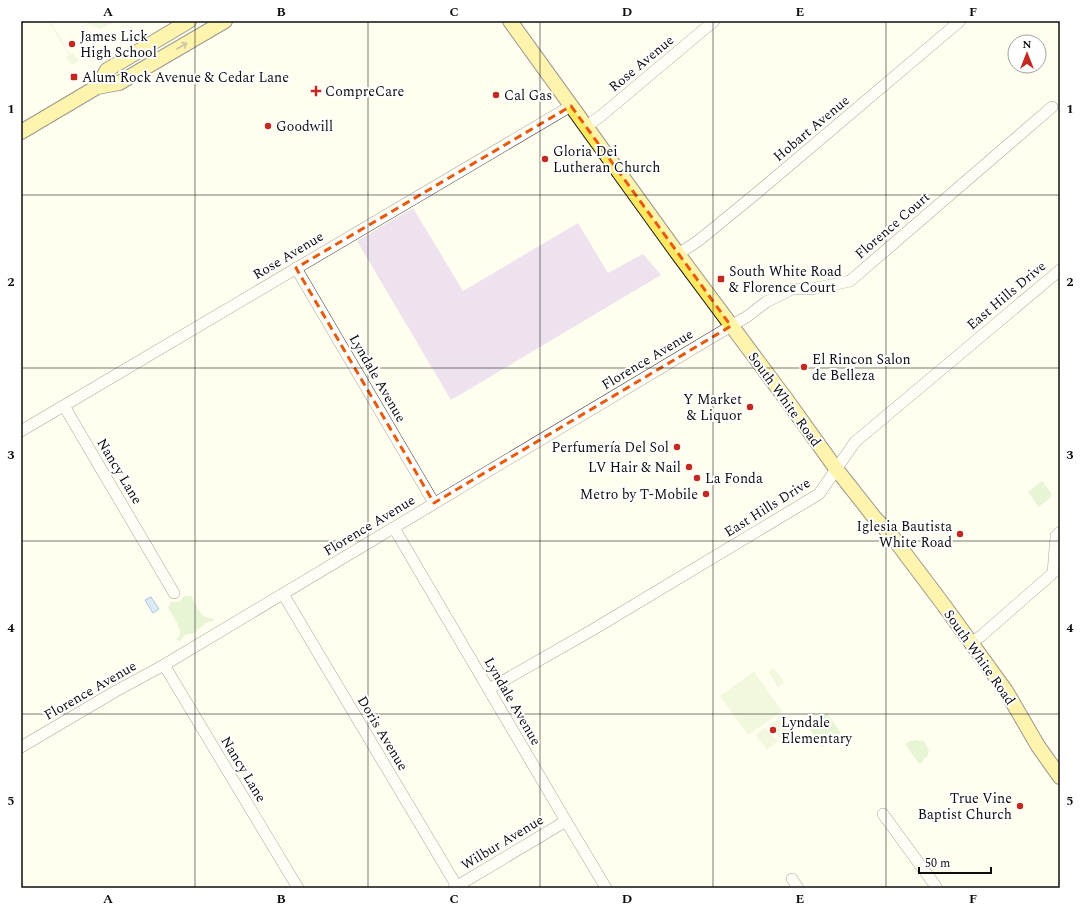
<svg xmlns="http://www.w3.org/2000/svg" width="1081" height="909" font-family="Spectral,serif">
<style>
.industrial{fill:#ede2ed}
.green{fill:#ccebb6}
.pitch{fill:#dff2c9}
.water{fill:#b1d6f9;stroke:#3583d3}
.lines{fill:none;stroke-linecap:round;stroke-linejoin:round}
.minor-casing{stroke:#414141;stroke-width:12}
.major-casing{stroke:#1f1f1f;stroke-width:16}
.minor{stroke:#fff;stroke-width:11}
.major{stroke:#fee860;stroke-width:14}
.oneway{stroke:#92863b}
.marked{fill:none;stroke:#e8590c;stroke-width:3;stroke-dasharray:8 5;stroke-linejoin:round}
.grid{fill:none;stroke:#0e0e0e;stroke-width:1;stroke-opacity:0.55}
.poi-dot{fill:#c42920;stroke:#fff;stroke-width:1.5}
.labels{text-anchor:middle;stroke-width:4;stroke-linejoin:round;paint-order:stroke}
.poi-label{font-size:14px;fill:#0e0e0e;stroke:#fff;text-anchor:start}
.street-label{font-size:14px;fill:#0e0e0e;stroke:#fff}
.neatline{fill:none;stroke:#0e0e0e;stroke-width:1.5}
.grid-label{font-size:13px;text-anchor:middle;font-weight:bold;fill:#0e0e0e}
</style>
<rect width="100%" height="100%" fill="#fffeef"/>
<path class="industrial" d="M413,208l50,83 115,-68 30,50 35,-19 18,21 -210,125 -94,-159z"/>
<g class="green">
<path d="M1042,481l9,12v4l-12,10 -11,-15z"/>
<path d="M184,596h7c5,8 10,24 21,22l3,2 -9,3 -12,10 -9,2 -5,6 -4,-2c2,-2 4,-3 4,-6 1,-6 -9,-19 -12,-25l3,-6h8z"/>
<path d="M827,713l14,20 -19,14 -14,-20z"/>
<path d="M915,740l9,1 5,10 -2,6 -4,3v2l-4,2 -14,-20 5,-3h3z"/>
</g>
<g class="pitch">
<path d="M48,21h2l20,33 3,-1 6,8 -8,4 -5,-8 3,-2z"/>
<path d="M88,21h27l-14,8 -11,-4z"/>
<path d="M774,668l10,14 -6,5 -10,-15z"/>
<path d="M754,672l28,39 -34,24 -28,-39z"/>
<path d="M781,717l11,15 -11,8 -11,-15z"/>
<path d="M766,727l11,15 -10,8 -11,-15z"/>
</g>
<path class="water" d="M151,597l8,12 -6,4 -8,-13z"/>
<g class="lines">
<g class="minor-casing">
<g id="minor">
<path d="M586,127l16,-12 112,-94"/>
<path d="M678,254l20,-13 60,-49 202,-171"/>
<path d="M296,268l138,235"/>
<path d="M64,406l110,187"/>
<path d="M21,431l550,-325"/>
<path d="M394,528l172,293 40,67"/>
<path d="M283,594l175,294"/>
<path d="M971,643l10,-7 72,-63 3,-37 4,-4"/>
<path d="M164,665l134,223"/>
<path d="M489,689l105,-60 225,-135 36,-52 205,-172"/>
<path d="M21,747l95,-56 48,-26 567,-339 17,-10 18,-14 26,-13h20l38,-8 202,-174"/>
<path d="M883,814l54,74"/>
<path d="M792,879l6,9"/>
<path d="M454,888l112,-67"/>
</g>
</g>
<g class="major-casing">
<g id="major">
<path d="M510,21l168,233 108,145 51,71 37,47 17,18 52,69 63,87 32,55 22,31"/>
<path d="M97,87l10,-17 82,-49"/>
<path d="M21,132l76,-45 22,-4 106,-62"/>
</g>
</g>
<use href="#minor" class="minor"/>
<use href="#major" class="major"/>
</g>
<defs><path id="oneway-shaft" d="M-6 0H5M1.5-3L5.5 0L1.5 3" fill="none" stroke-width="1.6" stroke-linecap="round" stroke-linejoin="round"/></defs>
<use class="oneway" href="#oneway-shaft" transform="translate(182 46) rotate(-30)"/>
<path d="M0 0H1081V909H0ZM571,106l160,220 -297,177 -138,-235z" fill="#fffeef" fill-opacity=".55" fill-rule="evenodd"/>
<path class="marked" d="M571,106l160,220 -297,177 -138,-235z"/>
<path class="grid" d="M195,21v867M368,21v867M540,21v867M713,21v867M886,21v867M21,195h1039M21,368h1039M21,541h1039M21,714h1039"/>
<g class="poi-dot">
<circle cx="72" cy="44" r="4"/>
<rect x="70" y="73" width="8" height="8" rx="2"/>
<path d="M314 85h4v4h4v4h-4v4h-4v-4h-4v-4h4z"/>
<circle cx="496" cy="95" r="4"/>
<circle cx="268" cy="126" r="4"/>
<circle cx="545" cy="159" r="4"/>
<rect x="717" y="275" width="8" height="8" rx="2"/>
<circle cx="804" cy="367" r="4"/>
<circle cx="750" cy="407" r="4"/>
<circle cx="677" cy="447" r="4"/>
<circle cx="689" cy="467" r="4"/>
<circle cx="697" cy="478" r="4"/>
<circle cx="706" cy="494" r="4"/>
<circle cx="960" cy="534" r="4"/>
<circle cx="773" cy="730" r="4"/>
<circle cx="1020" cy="806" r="4"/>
</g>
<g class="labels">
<g class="poi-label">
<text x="80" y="41">James Lick<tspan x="80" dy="16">High School</tspan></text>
<text x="82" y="82">Alum Rock Avenue &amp; Cedar Lane</text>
<text x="325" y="96">CompreCare</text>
<text x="504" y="100">Cal Gas</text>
<text x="276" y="131">Goodwill</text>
<text x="553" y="156">Gloria Dei<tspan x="553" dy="16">Lutheran Church</tspan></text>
<text x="729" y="276">South White Road<tspan x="729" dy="16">&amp; Florence Court</tspan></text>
<text x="812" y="364">El Rincon Salon<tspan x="812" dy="16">de Belleza</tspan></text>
<text x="742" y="404" text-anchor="end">Y Market<tspan x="742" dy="16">&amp; Liquor</tspan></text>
<text x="669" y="452" text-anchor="end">Perfumería Del Sol</text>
<text x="681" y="472" text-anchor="end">LV Hair &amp; Nail</text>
<text x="705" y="483">La Fonda</text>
<text x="698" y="499" text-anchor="end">Metro by T-Mobile</text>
<text x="952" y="531" text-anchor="end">Iglesia Bautista<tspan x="952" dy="16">White Road</tspan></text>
<text x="781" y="727">Lyndale<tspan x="781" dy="16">Elementary</tspan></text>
<text x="1012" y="803" text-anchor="end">True Vine<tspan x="1012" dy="16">Baptist Church</tspan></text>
</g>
<g class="street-label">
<text transform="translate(641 63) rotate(-40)" y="5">Rose Avenue</text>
<text transform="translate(811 128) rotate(-40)" y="5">Hobart Avenue</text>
<text transform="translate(892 225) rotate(-41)" y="5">Florence Court</text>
<text transform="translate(288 255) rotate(-31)" y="5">Rose Avenue</text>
<text transform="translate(1006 295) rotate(-40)" y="5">East Hills Drive</text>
<text transform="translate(647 359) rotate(-31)" y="5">Florence Avenue</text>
<text transform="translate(378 378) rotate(60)" y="5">Lyndale Avenue</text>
<text transform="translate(785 399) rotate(54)" y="5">South White Road</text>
<text transform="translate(120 471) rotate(59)" y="5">Nancy Lane</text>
<text transform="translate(767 507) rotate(-32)" y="5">East Hills Drive</text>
<text transform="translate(369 525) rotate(-31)" y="5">Florence Avenue</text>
<text transform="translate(980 657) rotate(55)" y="5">South White Road</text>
<text transform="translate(90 690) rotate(-30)" y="5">Florence Avenue</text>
<text transform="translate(513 701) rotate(60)" y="5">Lyndale Avenue</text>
<text transform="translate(383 733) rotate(59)" y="5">Doris Avenue</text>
<text transform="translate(244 769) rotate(59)" y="5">Nancy Lane</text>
<text transform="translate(502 842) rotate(-31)" y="5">Wilbur Avenue</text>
</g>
</g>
<rect width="1081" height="909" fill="none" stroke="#ffffff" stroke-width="44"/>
<g transform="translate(1027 54)"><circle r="19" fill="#ffffff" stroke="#9f9f9f"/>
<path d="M0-3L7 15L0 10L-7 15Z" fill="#c42920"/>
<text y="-6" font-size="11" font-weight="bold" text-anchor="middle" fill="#0e0e0e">N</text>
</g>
<path d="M919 867v6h72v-6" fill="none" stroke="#0e0e0e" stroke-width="2"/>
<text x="925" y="867" font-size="12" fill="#0e0e0e" stroke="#ffffff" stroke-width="3" paint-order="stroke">50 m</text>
<rect x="22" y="22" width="1037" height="865" class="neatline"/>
<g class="grid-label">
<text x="108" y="16">A</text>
<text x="281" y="16">B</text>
<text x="454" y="16">C</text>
<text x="627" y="16">D</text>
<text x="800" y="16">E</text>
<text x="973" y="16">F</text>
<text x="11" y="113">1</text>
<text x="1070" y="113">1</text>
<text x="11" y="286">2</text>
<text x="1070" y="286">2</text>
<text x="11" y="459">3</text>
<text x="1070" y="459">3</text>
<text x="11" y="632">4</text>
<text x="1070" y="632">4</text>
<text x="11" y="805">5</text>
<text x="1070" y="805">5</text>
<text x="108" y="903">A</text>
<text x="281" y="903">B</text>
<text x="454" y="903">C</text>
<text x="627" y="903">D</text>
<text x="800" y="903">E</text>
<text x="973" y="903">F</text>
</g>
</svg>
